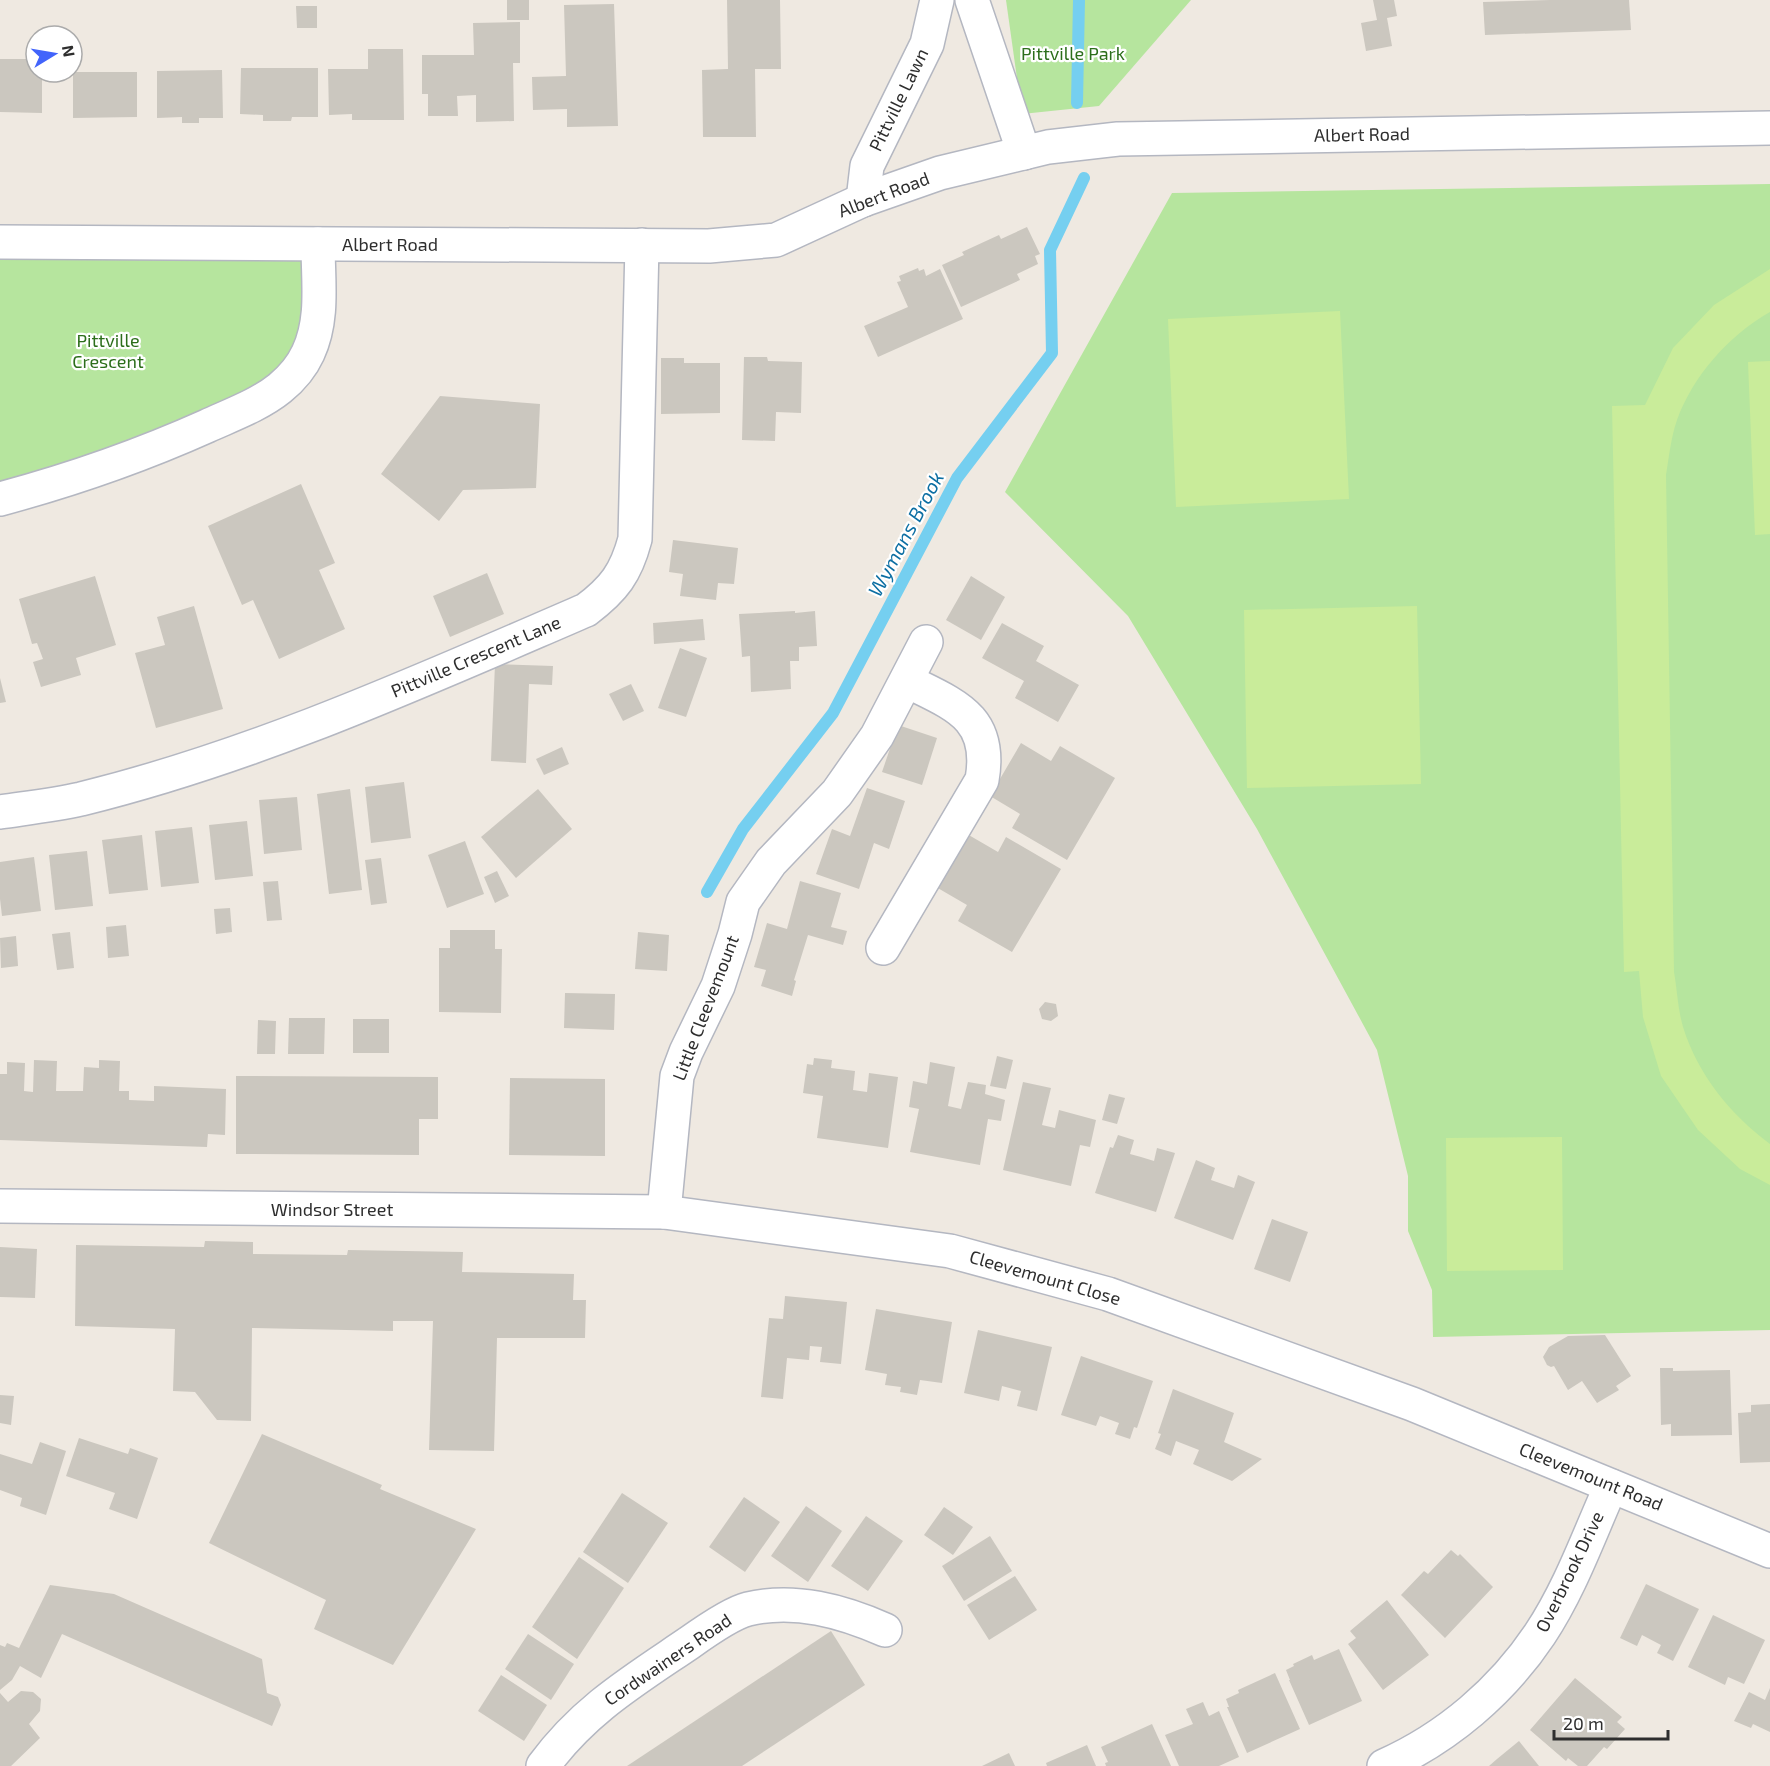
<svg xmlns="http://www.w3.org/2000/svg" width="1770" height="1766" font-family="'Exo 2',sans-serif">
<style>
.green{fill:#b6e59e}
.pitch{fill:#c9ec9a}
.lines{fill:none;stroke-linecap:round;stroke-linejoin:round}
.stream{stroke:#75cff0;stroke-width:12}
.building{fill:#cbc7bf}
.minor-casing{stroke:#b4b7c1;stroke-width:36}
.tertiary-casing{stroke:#b4b7c1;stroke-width:36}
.minor{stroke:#fff;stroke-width:33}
.tertiary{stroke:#fff;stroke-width:33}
.labels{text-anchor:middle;stroke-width:4.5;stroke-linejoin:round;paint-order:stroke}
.park-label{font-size:18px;fill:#2c6e1b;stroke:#fff}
.street-label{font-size:18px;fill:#2e2e2e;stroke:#fff}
.water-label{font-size:20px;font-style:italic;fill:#0d6fa3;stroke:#fff}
</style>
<rect width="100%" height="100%" fill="#efe9e1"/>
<g class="green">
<path d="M1006,0h185l-92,106 -77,8z"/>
<path d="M1770,184v1146l-337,7 -1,-47 -24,-59v-55l-31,-126 -120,-221 -129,-213 -123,-124 167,-299z"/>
<path d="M0,242l318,2 -23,129 -295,126z"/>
</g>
<g class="pitch">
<path d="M1770,269v43c-41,23 -77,64 -93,108 -6,17 -8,37 -11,55l8,497c3,17 4,38 9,55 15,48 47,87 87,117v41l-30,-16 -42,-39 -37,-54 -18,-59 -4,-46 -15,1 -12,-566 33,-1 28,-57 41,-43z"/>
<path d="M1340,311l9,188 -173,8 -8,-188z"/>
<path d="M1770,361v173l-15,1 -7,-173z"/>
<path d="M1417,606l4,178 -174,4 -3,-178z"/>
<path d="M1562,1137l1,133 -116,1 -1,-133z"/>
</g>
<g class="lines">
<g class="stream">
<path d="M1077,103l2,-103"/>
<path d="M707,892l36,-63 90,-116 124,-235 95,-125 -2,-103 34,-72"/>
</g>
</g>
<g class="building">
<rect x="507" y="0" width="22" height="20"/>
<path d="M727,0h53l1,69h-26l1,68h-53l-1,-67 26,-1z"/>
<path d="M1373,0h21l3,16 -10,2 5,28 -26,5 -5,-28 16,-3z"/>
<path d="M1550,0h79l2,30 -146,5 -2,-33z"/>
<path d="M614,4l4,122 -51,1v-18l-34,1 -1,-33 34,-1 -2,-71z"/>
<path d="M296,6h21v22h-20z"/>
<path d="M520,22v41h-7l1,58 -38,1v-27l-19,1 1,20h-30v-22h-6v-39h52l-1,-32z"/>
<path d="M368,49h35l1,71h-52v-6l-23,1 -1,-46h40z"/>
<path d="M0,59h36v13h6v41l-42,-1z"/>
<path d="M241,68h77v49h-26l-1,4h-28v-6l-23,-1z"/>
<path d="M222,70l1,48h-24v5h-17v-6l-25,1v-47z"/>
<path d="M73,72h64v45l-64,1z"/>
<path d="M1027,227l13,27 -5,2 3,8 -21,10 3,6 -59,27 -19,-42 22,-10 -2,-3 37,-17 2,4z"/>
<path d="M918,268l1,3 5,-2 2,7 14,-7 23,50 -85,38 -14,-31 44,-19 -11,-25 4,-1 -2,-5z"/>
<path d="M744,357h23l1,4 34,1 -1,51 -25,-1 -1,29 -33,-1z"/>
<path d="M661,358h23v5h36v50l-59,1z"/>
<path d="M440,396l100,8 -4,84 -73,2 -24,31 -58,-47z"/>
<path d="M301,484l34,79 -16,7 26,59 -66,30 -26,-59 -11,5 -34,-79z"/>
<path d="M673,540l65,8 -4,36 -16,-1 -2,17 -36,-4 3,-22 -14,-2z"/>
<path d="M487,573l17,41 -54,23 -17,-41z"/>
<path d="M95,576l21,69 -40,13 5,17 -40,12 -8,-25 10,-3 -6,-16 -5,1 -13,-45z"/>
<path d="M971,576l34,21 -24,43 -35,-20z"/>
<path d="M194,606l29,103 -67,19 -21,-75 30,-8 -8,-28z"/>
<path d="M795,611v2l20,-2 2,35 -18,1v14h-9l1,28 -40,3 -1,-36 -8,1 -3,-43z"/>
<path d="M703,619l2,21 -51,4 -1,-21z"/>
<path d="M1002,623l42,23 -8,15 43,24 -21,37 -43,-24 9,-17 -42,-23z"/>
<path d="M680,648l27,10 -21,59 -28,-9z"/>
<path d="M495,664l58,2 -1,19 -23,-1 -3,79 -35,-2z"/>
<path d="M0,678l6,24 -6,1z"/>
<path d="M631,684l13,27 -21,10 -14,-27z"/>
<path d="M898,725l39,13 -15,47 -40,-13z"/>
<path d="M1021,743l30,18 9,-15 55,32 -48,82 -55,-32 8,-14 -30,-18z"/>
<path d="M562,747l7,17 -25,11 -8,-16z"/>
<path d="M404,782l7,56 -40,5 -6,-56z"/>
<path d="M867,788l38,13 -16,48 -15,-6 -15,46 -43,-15 16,-45 18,7z"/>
<path d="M350,789l12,101 -33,4 -12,-100z"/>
<path d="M538,789l34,40 -56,49 -35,-41z"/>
<path d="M297,797l5,53 -38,4 -5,-54z"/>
<path d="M247,821l6,55 -38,4 -6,-55z"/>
<path d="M192,827l7,56 -38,4 -6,-56z"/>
<path d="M967,834l31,18 8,-15 55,32 -49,83 -54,-31 9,-16 -31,-18z"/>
<path d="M142,835l6,55 -39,4 -7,-54z"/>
<path d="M465,841l19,53 -37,14 -19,-53z"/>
<path d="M87,851l6,55 -38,4 -6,-55z"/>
<path d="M34,857l7,54 -39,5 -2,-17v-37z"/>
<path d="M381,858l6,45 -16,2 -6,-45z"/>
<path d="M497,871l12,25 -14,7 -11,-26z"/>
<path d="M278,881l4,39 -15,1 -4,-39z"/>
<path d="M800,881l41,12 -10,34 16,4 -4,14 -35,-10 -14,45 2,1 -4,15 -31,-10 5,-16 -12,-3 13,-44 20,6z"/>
<path d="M230,908l2,24 -16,2 -2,-25z"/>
<path d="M126,925l3,31 -21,2 -2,-31z"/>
<path d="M450,930h45v19h7l-1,64 -62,-1v-64h11z"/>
<path d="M70,932l4,36 -17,2 -5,-36z"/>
<path d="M638,932l31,3 -2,36 -32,-2z"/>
<path d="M16,936l2,30 -17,2 -1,-30z"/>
<path d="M565,993l50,1 -1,36 -50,-2z"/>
<path d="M1045,1002l11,2 2,12 -7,5 -9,-2 -3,-10z"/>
<path d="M289,1018h36l-1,36h-36z"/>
<rect x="353" y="1019" width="36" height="34"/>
<path d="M258,1020l18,1 -1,33h-18z"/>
<path d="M997,1056l16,4 -7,29 -16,-3z"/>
<path d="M814,1058l18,2 -1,8 24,3 -2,19 14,2 2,-19 29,4 -10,71 -71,-10 6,-42 -20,-3 4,-29 6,1z"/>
<path d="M34,1060l23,1 -1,30h27l1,-24 15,1v-8l21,1 -1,30h10v9l25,1v-15l72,3 -1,46 -17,-1 -1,13 -207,-7v-66h7v-12l18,1 -1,28 9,1z"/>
<path d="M930,1062l25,5 -7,39 13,3 7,-27 18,3 -1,9 20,6 -4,21 -13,-2 -8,46 -70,-13 9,-43 -10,-2 4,-26 14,3z"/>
<path d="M236,1076l202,1v42h-19v36l-183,-1z"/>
<path d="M510,1078l95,1v77l-96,-1z"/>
<path d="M1023,1082l28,6 -9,37 13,3 4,-18 37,10 -6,27 -10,-2 -9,41 -68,-16z"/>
<path d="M1109,1094l16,4 -8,26 -15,-4z"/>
<path d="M1118,1135l16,5 -4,14 11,3 13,4 3,-13 18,5 -19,59 -61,-19 15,-46 3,1z"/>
<path d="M1196,1160l19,8 -4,12 23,8 4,-13 17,7 -22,58 -59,-22z"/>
<path d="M1272,1219l36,13 -18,50 -36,-13z"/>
<path d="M205,1241l48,1v12l94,1 1,-5 115,2 -1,20 112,2 -1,26h13l-1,38h-88l-3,113 -65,-1 4,-129h-40v10l-141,-3 -1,93 -34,-1 -22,-28 -22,-1 2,-62 -100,-3 1,-81 128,2z"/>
<path d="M0,1247l37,2 -2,49 -35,-1z"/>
<path d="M785,1296l62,6 -6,62 -21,-2 2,-15 -12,-1 -1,14 -22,-2 -4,41 -22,-2 8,-79 14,1z"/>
<path d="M876,1309l76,13 -10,61 -22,-3 -3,15 -17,-3 1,-5 -16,-2 2,-11 -22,-4z"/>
<path d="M978,1330l74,17 -15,64 -20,-5 4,-15 -19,-5 -3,15 -35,-8z"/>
<path d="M1605,1335l26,41 -15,10 3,4 -22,13 -15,-22 -14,9 -14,-24 -3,1 -4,-2 -4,-8 6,-10 19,-11z"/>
<path d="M1081,1356l72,25 -16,47 -3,-1 -4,12 -15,-5 4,-11 -19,-7 -4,10 -35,-11z"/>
<path d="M1660,1368h13v3l57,-1 2,65 -61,1v-12l-10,1z"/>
<path d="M1173,1389l61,24 -10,29 38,17 -30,22 -39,-17 6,-14 -23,-9 -5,15 -16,-7 6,-15 -3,-1z"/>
<path d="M0,1395l14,1 -3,29 -11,-2z"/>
<path d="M1770,1404v58l-30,1 -2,-50 13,-1v-7z"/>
<path d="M262,1434l120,51 -2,4 96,40 -83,136 -79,-36 12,-29 -117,-57z"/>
<path d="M79,1438l49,16 2,-6 28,10 -21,61 -28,-10 6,-16 -49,-17z"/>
<path d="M40,1442l26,9 -20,64 -26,-9 2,-8 -22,-8v-36l32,10z"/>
<path d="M622,1493l46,30 -40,60 -45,-31z"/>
<path d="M744,1497l36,25 -35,50 -36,-25z"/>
<path d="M806,1506l36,25 -34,51 -37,-26z"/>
<path d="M944,1507l29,20 -20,28 -29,-20z"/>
<path d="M866,1516l37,25 -35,50 -37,-25z"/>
<path d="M990,1536l22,35 -48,30 -22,-35z"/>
<path d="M1451,1550l7,6 2,-2 33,33 -48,51 -44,-43 23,-24 4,3z"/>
<path d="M579,1557l45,31 -47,71 -45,-32z"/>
<path d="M1015,1576l22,34 -48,30 -22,-35z"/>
<path d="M1646,1584l53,25 -26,52 -16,-8 4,-8 -19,-10 -5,11 -17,-8z"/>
<path d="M50,1585l64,9 148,65 5,34 11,4 3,8 -9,21 -210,-92 -21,44 -21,-12 -8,14 -12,10v-45l5,2 2,-4 12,5z"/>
<path d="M1387,1600l42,55 -46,35 -35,-46 8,-6 -6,-7z"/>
<path d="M1713,1615l52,25 -21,44 -16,-7 -3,8 -37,-18z"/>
<path d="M831,1631l34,54 -123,81h-115z"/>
<path d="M528,1634l46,30 -23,36 -46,-31z"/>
<path d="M1339,1649l23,52 -53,24 -20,-45h1l-4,-10 8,-4 -1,-2 19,-9 2,5z"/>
<path d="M1275,1673l25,56 -53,24 -20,-46h2l-3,-8 13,-6 -1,-3z"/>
<path d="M501,1675l46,30 -23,36 -46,-30z"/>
<path d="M1575,1678l47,39 -5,5 8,7 -18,20 -3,-2 -17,19h-9l-10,-8 -2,3 -36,-31z"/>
<path d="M1770,1688v44l-17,-8 -2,4 -17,-7 15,-29 16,8z"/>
<path d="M21,1691l12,1 8,7 -1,12 -11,13 11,14 -29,28h-11v-73l8,9z"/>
<path d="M1203,1702l6,14 10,-5 20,46 -20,9h-40l-14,-31 28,-11 -7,-15z"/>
<path d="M1152,1724l19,42h-65l-1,-3 3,-1 -7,-15z"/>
<path d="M1519,1741l20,25h-50l8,-7z"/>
<path d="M1087,1745l9,21h-49l-1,-3z"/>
<path d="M1009,1753l6,13h-33z"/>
</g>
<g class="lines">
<g class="minor-casing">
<g id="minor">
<path d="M972,0l52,153"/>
<path d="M863,200l4,-34 60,-122 10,-44"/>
<path d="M0,499c71,-19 140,-43 207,-73 24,-11 52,-21 73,-38 11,-9 22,-22 28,-35 16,-34 10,-72 10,-109"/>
<path d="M0,812c27,-4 54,-7 81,-13 175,-43 340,-118 505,-189 28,-21 40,-37 49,-71l7,-294"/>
<path d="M883,948l99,-168c11,-63 -27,-75 -75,-99"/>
<path d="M0,1206l664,6 286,39 158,43 304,110 358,147"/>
<path d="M664,1212l13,-136 9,-24 32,-66 17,-52 8,-32 28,-40 66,-69 40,-57 49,-94"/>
<path d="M543,1766c41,-56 90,-85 146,-123 14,-10 43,-30 59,-34 47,-11 94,2 137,21"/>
<path d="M1384,1766c63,-28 118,-75 156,-132 30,-45 49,-99 71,-148"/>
</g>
</g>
<g class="tertiary-casing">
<path id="tertiary" d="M0,242l709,4 67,-6 87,-40 77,-27 108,-26 70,-8 652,-11"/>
</g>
<use href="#minor" class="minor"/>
<use href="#tertiary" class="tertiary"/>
</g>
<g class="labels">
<g class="park-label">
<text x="1073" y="60">Pittville Park</text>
<text x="108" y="347">Pittville<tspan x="108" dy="21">Crescent</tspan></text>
</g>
<g class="street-label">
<text transform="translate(899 100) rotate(-64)" y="6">Pittville Lawn</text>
<text transform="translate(1362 135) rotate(-1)" y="6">Albert Road</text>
<text transform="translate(884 195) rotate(-21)" y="6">Albert Road</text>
<text x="390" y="251">Albert Road</text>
<text transform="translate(476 657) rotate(-23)" y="6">Pittville Crescent Lane</text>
<text transform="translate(706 1008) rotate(-69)" y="6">Little Cleevemount</text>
<text x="332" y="1216">Windsor Street</text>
<text transform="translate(1045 1278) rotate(16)" y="6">Cleevemount Close</text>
<text transform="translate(1591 1477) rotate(22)" y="6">Cleevemount Road</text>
<text transform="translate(1570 1572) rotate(-64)" y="6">Overbrook Drive</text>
<text transform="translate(668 1660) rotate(-34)" y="6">Cordwainers Road</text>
</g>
<g class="water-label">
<text transform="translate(906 534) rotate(-62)" y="7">Wymans Brook</text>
</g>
</g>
<g transform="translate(54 54) rotate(79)"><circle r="28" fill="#ffffff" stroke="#ababab" stroke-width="1.5"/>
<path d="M0-4.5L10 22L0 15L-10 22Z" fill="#4264fb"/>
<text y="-9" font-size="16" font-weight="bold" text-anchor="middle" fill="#2e2e2e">N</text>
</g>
<path d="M1554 1730v9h114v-9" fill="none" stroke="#2e2e2e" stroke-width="3"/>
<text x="1563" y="1730" font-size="18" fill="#2e2e2e" stroke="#ffffff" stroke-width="4.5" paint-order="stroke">20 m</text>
</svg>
